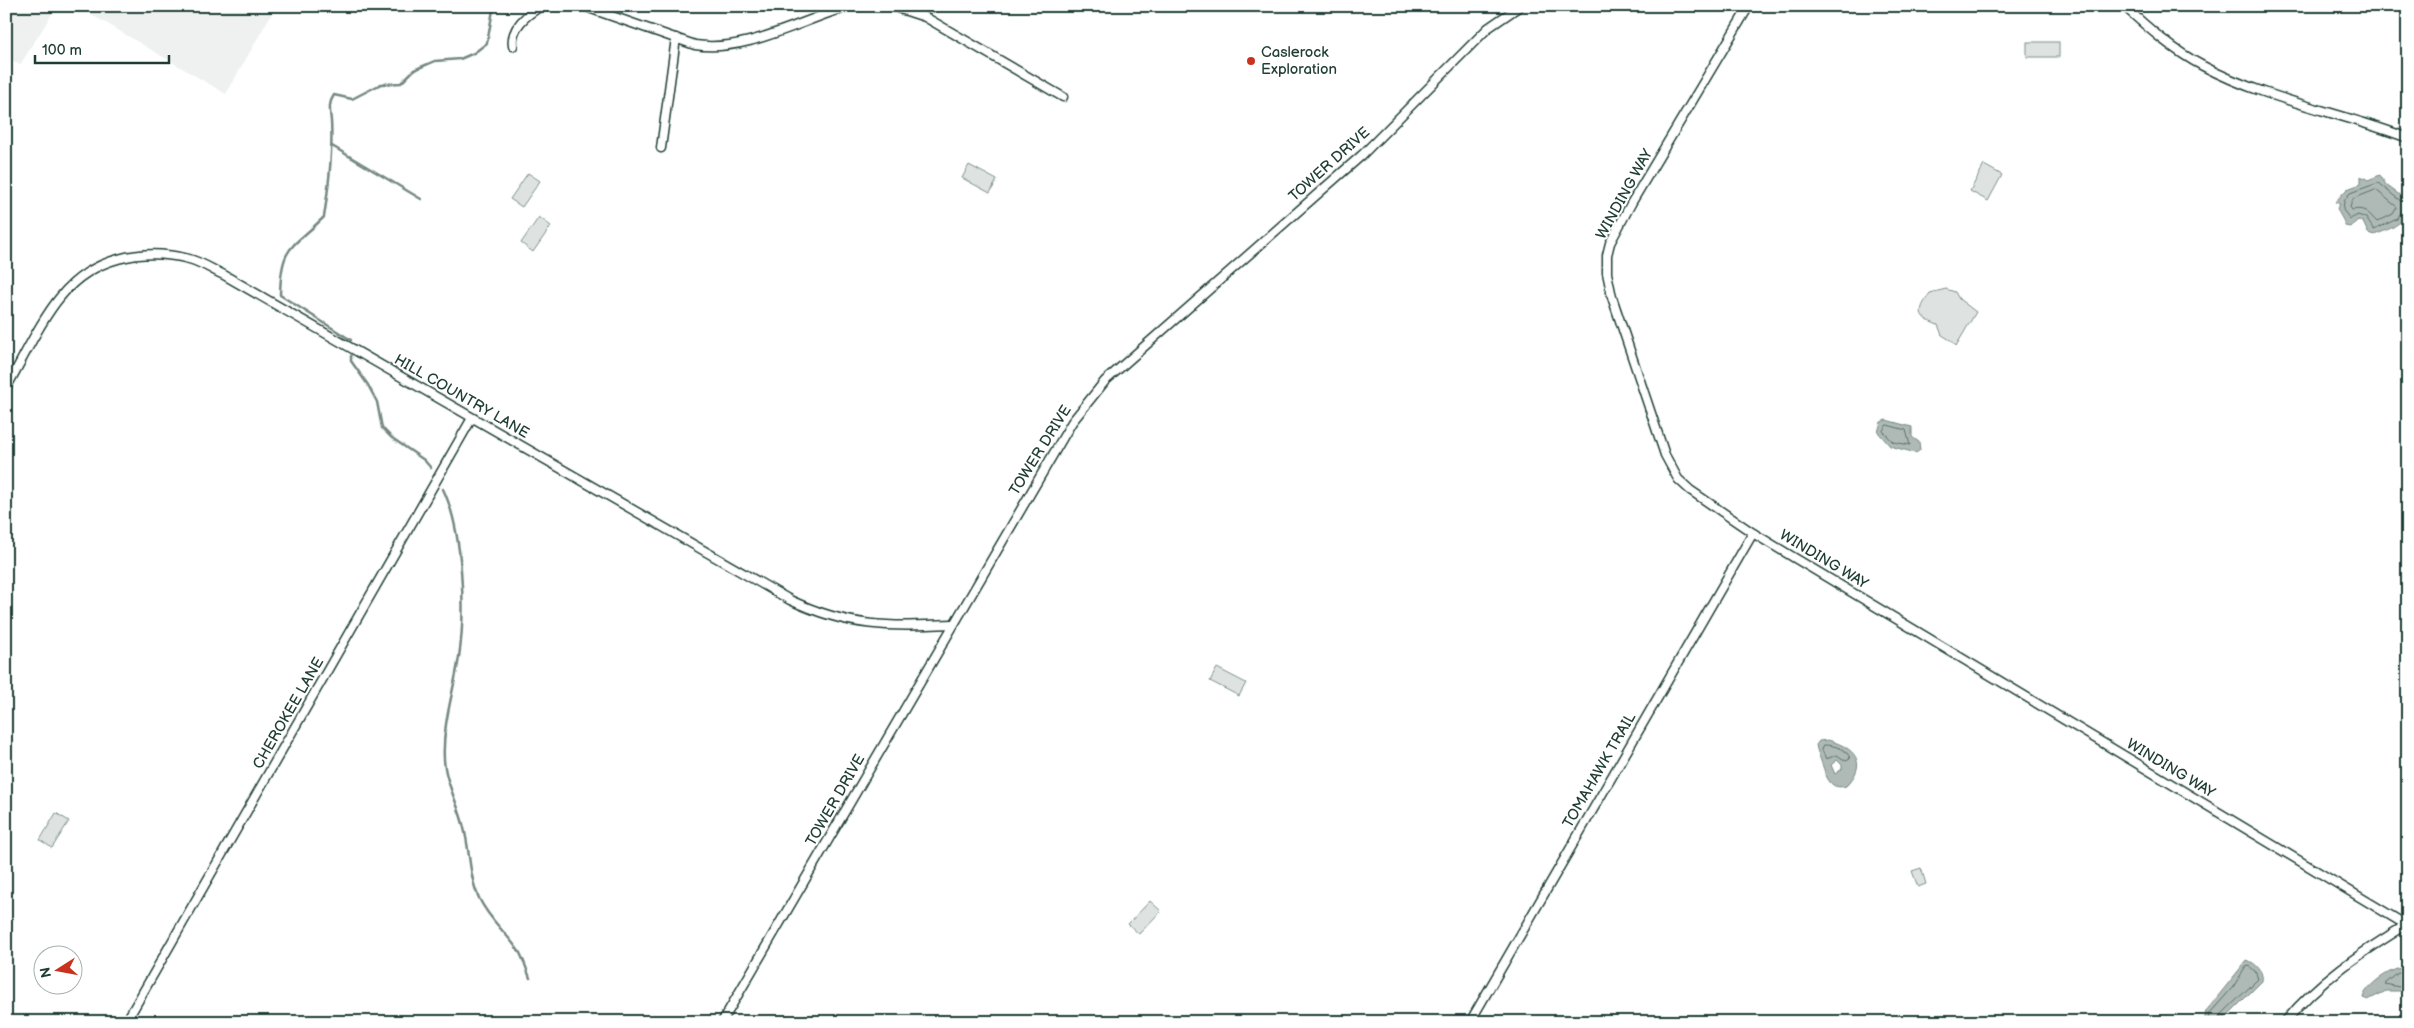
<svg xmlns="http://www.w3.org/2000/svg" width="2414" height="1028" font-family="'Balsamiq Sans',sans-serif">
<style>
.built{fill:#eef1f0}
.green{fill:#dee3e2;stroke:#7e908b}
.water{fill:#afbab7;stroke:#758883;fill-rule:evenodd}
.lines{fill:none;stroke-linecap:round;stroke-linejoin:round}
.shore{stroke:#596f68;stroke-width:1}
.stream{stroke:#758883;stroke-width:2.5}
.street-casing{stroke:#1f3d34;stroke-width:11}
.street{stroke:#fff;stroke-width:8}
.poi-dot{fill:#c8321e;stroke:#fff;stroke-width:2}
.labels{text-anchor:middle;stroke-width:4;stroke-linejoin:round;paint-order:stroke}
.poi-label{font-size:15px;fill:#1f3d34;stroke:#fff;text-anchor:start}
.street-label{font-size:15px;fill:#1f3d34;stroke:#fff}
</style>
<rect width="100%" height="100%" fill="#fff"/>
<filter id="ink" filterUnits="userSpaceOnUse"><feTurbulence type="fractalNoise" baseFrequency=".02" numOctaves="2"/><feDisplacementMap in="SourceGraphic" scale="10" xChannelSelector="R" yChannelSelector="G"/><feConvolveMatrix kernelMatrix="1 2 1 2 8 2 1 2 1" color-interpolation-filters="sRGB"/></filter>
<g filter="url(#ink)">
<g class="built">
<path d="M6,6h51l-37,59 -14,-9z"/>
<path d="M77,6h199l-50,88z"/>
<path d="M2225,6h50l-1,5z"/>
</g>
<g class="green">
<rect x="2027" y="42" width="32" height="15"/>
<path d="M969,165l28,15 -7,13 -28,-15z"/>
<path d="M1984,165l18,10 -14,26 -18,-10z"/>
<path d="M528,173l12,8 -18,26 -12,-8z"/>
<path d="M539,217l12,9 -18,26 -12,-9z"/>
<path d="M1946,289l9,3 4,7 17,13 -20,34 -4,-5 -10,-6 -4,-10c-22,-8 -20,-14 -8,-32z"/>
<path d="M1217,668l29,15 -7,13 -29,-15z"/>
<path d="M56,813l13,8 -17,27 -12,-8z"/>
<path d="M1921,868l5,16 -8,3 -6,-16z"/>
<path d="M1150,901l11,10 -22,23 -11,-10z"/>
</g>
<g class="water">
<path d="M2380,175l6,10 22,16c0,22 -15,27 -34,34l-6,-2 -5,-11 -5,-2 -8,7 -5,-1c-1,-7 -6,-11 -8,-18l3,-4 -5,-2 12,-13 14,-5v-8l7,4z"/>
<path d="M1886,420l26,7v10l7,5 1,8 -4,3 -26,-7 -12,-14 3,-10z"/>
<path d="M1828,740c25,7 42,22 18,46 -18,5 -20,-12 -25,-25 -2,-6 -4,-10 -5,-16l3,-4zM1837,760l5,5v4l-7,5 -4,-9z"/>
<path d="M2247,960c9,3 17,12 15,21l-41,41h-17l2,-11z"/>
<path d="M2403,968l5,5 -4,18h-18l-18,9 -5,-2c2,-12 28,-30 40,-30z"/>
</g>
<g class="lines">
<g class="shore">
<path d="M2376,190l21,17 -4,7 -16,8c-8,-8 -11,-15 -25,-12l-2,-3 3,-8z"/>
<path d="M2408,204l-5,-1 -25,-20 -28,10 -6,8 -1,9 7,9 8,-4 8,3 8,12 23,-11 5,-8 6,-1"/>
<path d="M1887,425l19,5 4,15 -17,-3 -10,-11z"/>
<path d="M1824,745c10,0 24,4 26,14l-4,2 -9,-6 -11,4 -4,-9z"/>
<path d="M2408,975l-10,-2 -13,11 14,3 9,-5"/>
<path d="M2209,1022l1,-9 23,-26 13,-20 3,-1 6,5 3,8 -38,37 -2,6"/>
</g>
<g class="stream">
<path d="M332,146l89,53"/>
<path d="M351,340l-71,-45c1,-51 12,-46 44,-78 5,-32 9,-64 7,-96 -1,-11 -3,-17 3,-26l18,4 29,-15 20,-1 13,-13 21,-9 25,-2 14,-6 13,-10 6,-33"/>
<path d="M351,356v5l17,24 9,17 5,26 10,10 32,22 7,8"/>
<path d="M443,489c20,42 23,122 16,168 -5,34 -17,68 -15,102 1,23 15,46 20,69 6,23 5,49 15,70 10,22 29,36 41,55 4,8 7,17 10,25"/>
</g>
<g class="street-casing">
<g id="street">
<path d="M583,6l112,39c51,8 106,-25 155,-39"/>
<path d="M891,6l34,11 138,80"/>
<path d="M1749,6l-117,196 -22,41 -3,12v18l5,24 53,158 13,24 12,11 63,43 655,393"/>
<path d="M2124,6c24,22 50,45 79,60 64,34 137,46 205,72"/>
<path d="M513,46c-3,-18 14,-32 29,-40"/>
<path d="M661,148l15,-110"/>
<path d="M6,388c17,-29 34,-67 55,-92 31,-38 81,-49 128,-37 12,3 24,11 35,16l566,325c60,28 98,27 163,24"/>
<path d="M126,1022l346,-604"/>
<path d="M722,1022l350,-600 33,-41 257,-226 126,-127 32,-22"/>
<path d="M1470,1022l283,-489"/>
<path d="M2285,1022c34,-42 76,-69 121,-97"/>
</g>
</g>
<use href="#street" class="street"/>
</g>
</g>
<circle class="poi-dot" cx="1251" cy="61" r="5"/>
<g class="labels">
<g class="poi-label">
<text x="1261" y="57">Caslerock<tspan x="1261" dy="17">Exploration</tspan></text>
</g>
<g class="street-label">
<text transform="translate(1329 164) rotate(-42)" y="5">TOWER DRIVE</text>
<text transform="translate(1624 194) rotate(-61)" y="5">WINDING WAY</text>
<text transform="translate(462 396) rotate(30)" y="5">HILL COUNTRY LANE</text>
<text transform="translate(1040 450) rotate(-58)" y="5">TOWER DRIVE</text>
<text transform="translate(1824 559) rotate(31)" y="5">WINDING WAY</text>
<text transform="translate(288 713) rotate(-60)" y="5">CHEROKEE LANE</text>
<text transform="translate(2171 768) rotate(31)" y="5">WINDING WAY</text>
<text transform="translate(1599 770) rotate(-60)" y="5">TOMAHAWK TRAIL</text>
<text transform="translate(835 800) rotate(-60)" y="5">TOWER DRIVE</text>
</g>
</g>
<rect width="2414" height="1028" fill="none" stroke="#fff" stroke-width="25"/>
<rect x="12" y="12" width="2389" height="1003" fill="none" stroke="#1f3d34" stroke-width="2" filter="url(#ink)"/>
<g transform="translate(58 970) rotate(259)"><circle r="24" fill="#ffffff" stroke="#a5b1ae"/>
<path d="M0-4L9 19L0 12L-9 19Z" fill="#c8321e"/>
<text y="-8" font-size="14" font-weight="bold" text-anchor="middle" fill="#1f3d34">N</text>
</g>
<path d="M35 55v8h134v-8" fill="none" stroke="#1f3d34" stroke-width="2.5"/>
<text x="42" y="55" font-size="15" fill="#1f3d34" stroke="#ffffff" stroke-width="4" paint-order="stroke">100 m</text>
</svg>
